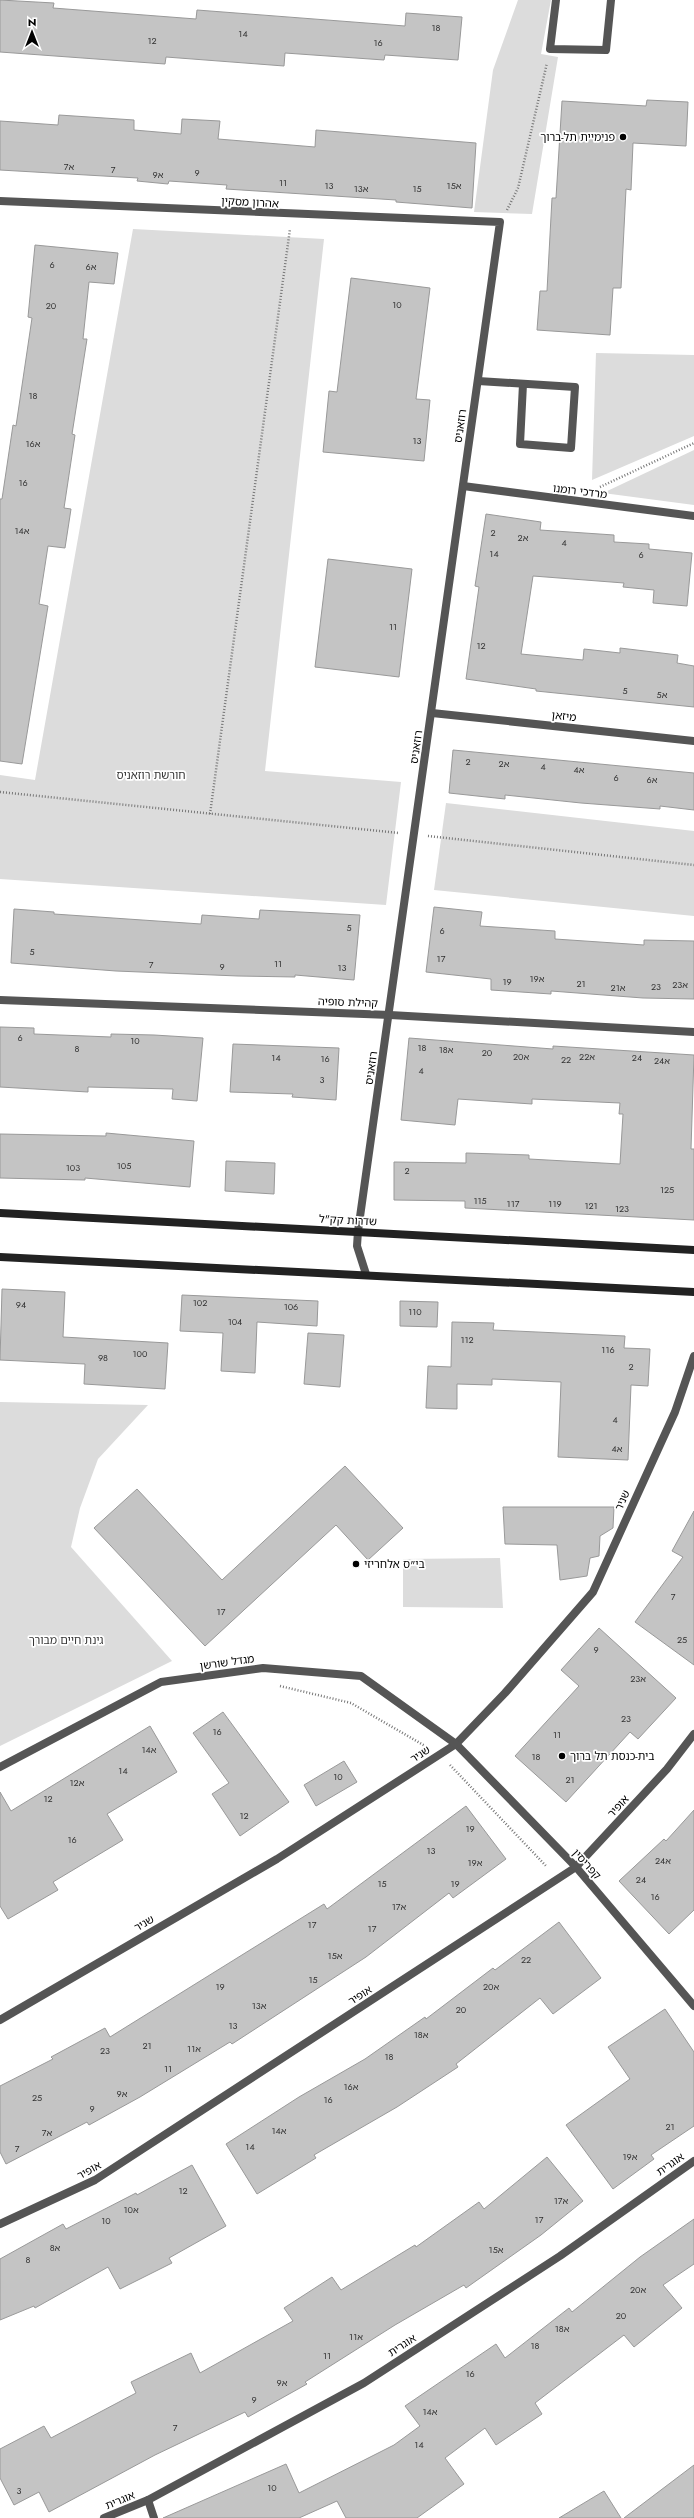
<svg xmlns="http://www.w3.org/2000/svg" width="694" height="2518" font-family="Jost,'Noto Sans Hebrew',sans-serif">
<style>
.green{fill:#dcdcdc}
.building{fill:#c4c4c4;stroke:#999}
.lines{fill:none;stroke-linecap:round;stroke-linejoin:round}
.path{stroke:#777;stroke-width:2.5;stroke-dasharray:1 2;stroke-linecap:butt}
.service{stroke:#555;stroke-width:8}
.minor{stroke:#555;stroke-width:8}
.tertiary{stroke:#555;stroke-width:8}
.secondary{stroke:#222;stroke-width:8}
.poi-dot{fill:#000;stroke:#fff;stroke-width:1.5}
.labels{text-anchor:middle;stroke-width:3.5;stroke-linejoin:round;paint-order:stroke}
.number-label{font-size:9px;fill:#313131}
.poi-label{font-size:11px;fill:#000;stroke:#fff;text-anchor:start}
.street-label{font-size:11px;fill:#000;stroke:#fff}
.park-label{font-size:11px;fill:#333;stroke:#fff}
</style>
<rect width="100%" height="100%" fill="#fff"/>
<g class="green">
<path d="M518,0h33l-10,54 17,3 -26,157 -58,-2 19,-142z"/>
<path d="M133,229l191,10 -59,532 136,11 -15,123 -386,-26v-104l35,5z"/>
<path d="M596,353l98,2v81l-102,44z"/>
<path d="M694,450v55l-91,-12z"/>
<path d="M446,803l248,28v85l-260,-26z"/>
<path d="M0,1402l148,3 -50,54 -18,49 -9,39 101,114 -172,85z"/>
<path d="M500,1558l3,50 -100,-1v-48z"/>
</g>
<g class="building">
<path d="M0,0l54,3 -1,5 143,11 1,-9 208,16 1,-13 56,4 -4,43 -73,-5 -1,5 -99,-7 -1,13 -118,-9 -1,7 -165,-12z"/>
<path d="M647,100l41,2 -2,44 -53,-3 -2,47 -5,-1 -5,99h-8l-3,47 -73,-5 3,-39h7l5,-93h4l6,-97 84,5z"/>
<path d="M59,115l75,5v10l47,4 1,-15 38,2 -2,18 97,8 1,-17 160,13 -4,65 -76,-6v-2l-170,-11 1,-4 -58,-4 -1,3 -31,-3 1,-3 -138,-8v-49l58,4z"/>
<path d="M35,245l83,8 -4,31 -25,-2 -6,57h4l-15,95 3,1 -11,73 7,1 -6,39 -17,-2 -9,58 9,2 -26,158 -22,-3v-262h2l11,-74 3,1 16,-108 -4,-1z"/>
<path d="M351,278l79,10 -14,111 14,1 -6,61 -101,-9 6,-61 8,1z"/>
<path d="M486,514l55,8 -1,8 74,5v7l35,2v5l43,4 -5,53 -34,-3 1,-13 -31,-3 1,-4 -91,-7 -12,78 62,6 1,-11 36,4v-5l58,7 -1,8 17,3v41l-158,-16v-2l-70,-10 13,-92 -4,-1z"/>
<path d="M328,559l84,10 -13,108 -84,-10z"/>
<path d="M453,750l241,23v37l-34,-4v3l-79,-6 -76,-8v4l-56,-6z"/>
<path d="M434,907l48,5 -2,14 75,5v8l89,6v-5l50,1v58l-51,-1 -92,-7v3l-60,-4v-11l-65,-7z"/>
<path d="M14,909l40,3v2l147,10 1,-9 57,4 1,-9 100,5 -6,65 -59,-5v2l-57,-1 -122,-5 -105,-8z"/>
<path d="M0,1027l34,1v6l77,3v-3l43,1 49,3 -6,63 -25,-2 1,-10 -85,-2v5l-88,-5z"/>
<path d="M409,1038l144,11v-3l141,9 -3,94h3v71l-229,-12v-7l-71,-1v-38l72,1v-10l63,2v4l91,5 3,-50h-4l1,-11 -88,-4v5l-74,-5 -3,26 -54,-5z"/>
<path d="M233,1044l106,4 -3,52 -44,-3 1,-3 -63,-2z"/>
<path d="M106,1133l88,8 -4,46 -105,-9v2l-85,-2v-44l106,2z"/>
<path d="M226,1161l49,2 -1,31 -49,-3z"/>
<path d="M2,1289l63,3 -2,45 105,6 -3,46 -81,-5 1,-20 -85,-4z"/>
<path d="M182,1295l136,6 -1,25 -60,-4 -2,51 -34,-2 2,-38 -43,-2z"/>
<path d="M400,1301l38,1 -1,25 -37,-1z"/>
<path d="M452,1322l42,1 -1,7 132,6 -1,12 26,1 -2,37 -17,-1 -3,75 -70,-3 3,-75 -69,-3v6l-35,-1v25l-31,-1 2,-42 23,1z"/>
<path d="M308,1333l36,2 -4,52 -36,-3z"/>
<path d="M345,1466l58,62 -35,32 -32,-35 -131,121 -111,-118 43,-39 85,91z"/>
<path d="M503,1507h111l-1,21 -13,8 -1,20 -9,2 -3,18 -27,4 -3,-35 -52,-1z"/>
<path d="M694,1511v154l-59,-43 48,-65 -11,-6z"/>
<path d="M599,1628l77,70 -38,41 -8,-7 -64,70 -51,-46 64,-70 -18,-16z"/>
<path d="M223,1712l66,90 -49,34 -28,-42 17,-11 -36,-50z"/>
<path d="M150,1726l27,46 -70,42 16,26 -70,42 5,8 -50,29 -8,-13v-114l11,19z"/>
<path d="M344,1761l13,21 -41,24 -12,-21z"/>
<path d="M466,1806l40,53 -53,39 -4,-5 -83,64 -134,87 -2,-2 -90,55 -51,28 -2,-3 -81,42 -6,-12v-66l53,-27 -2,-2 54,-29 5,9 214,-133 3,5z"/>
<path d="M694,1810v100l-25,24 -50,-53 45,-42 2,2z"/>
<path d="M559,1922l42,56 -48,36 -13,-16 -84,66 2,3 -61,40 -83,48 2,3 -59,36 -31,-50 73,-47 66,-38 60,-42 1,2 67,-51 2,2z"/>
<path d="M665,2009l29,43v74l-43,29 3,4 -41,30 -47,-64 64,-46 -22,-32z"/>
<path d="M547,2157l36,44 -42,34 -75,53 -2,-3 -69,40 -90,57 2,2 -59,33 -3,-5 -90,43 -106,57 -10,-20 -25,13 -14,-27v-29l44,-23 7,12 85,-45 -5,-11 60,-29 9,20 93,-52 -9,-13 48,-31 9,13 74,-45 1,2 63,-45 5,7z"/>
<path d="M192,2165l34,61 -57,32 3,5 -52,26 -12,-22 -73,41 -1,-2 -34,14v-61l63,-35 3,5 70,-36 1,2z"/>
<path d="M694,2219v45l-31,21 19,23 -48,39 -10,-12 -89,68 7,11 -46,31 -11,-17 -40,30 19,26 -47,34h-71l-9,-17 -38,17h-136l123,-54 13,29 95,-48 26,-19 -15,-20 91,-62 9,14 64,-50 3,4 68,-55z"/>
<path d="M694,2465v53h-70z"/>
<path d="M604,2491l17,27h-62z"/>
</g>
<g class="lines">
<g class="path">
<path d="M507,210l11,-22 29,-125"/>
<path d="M600,487l94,-44"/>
<path d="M0,792l399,41"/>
<path d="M210,814l80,-585"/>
<path d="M428,836l266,29"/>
<path d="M280,1686l71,17 74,43"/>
<path d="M450,1765l97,102"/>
</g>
<path class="service" d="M478,381l97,6 -4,61 -51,-4 3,-60"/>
<g class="minor">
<path d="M556,0l-6,49 56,1 5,-50"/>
<path d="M0,201l500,21 -142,1009 -1,15 9,28"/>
<path d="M463,486l231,30"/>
<path d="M432,713l262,28"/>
<path d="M0,1000l390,15 304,17"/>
<path d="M0,2020l277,-161 179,-115 49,-51 88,-101 82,-180 19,-56"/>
<path d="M0,2224l95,-44 481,-313 91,-98 27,-35"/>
<path d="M148,2500l6,18"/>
<path d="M104,2518l44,-18 216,-117 196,-127 134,-95"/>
</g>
<path class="tertiary" d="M0,1767l161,-85 102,-14 98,8 95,68 120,123 118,139"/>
<g class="secondary">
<path d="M0,1213l694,37"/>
<path d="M0,1257l694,35"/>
</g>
</g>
<g class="poi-dot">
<circle cx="623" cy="137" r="4"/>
<circle cx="356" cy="1564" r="4"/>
<circle cx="562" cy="1756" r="4"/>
</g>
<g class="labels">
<g class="number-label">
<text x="436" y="31">18</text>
<text x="243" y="37">14</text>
<text x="152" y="44">12</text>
<text x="378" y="46">16</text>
<text x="69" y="170">7א</text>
<text x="113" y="173">7</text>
<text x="197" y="176">9</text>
<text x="158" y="178">9א</text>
<text x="283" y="186">11</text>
<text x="329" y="189">13</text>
<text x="454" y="189">15א</text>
<text x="361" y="192">13א</text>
<text x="417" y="192">15</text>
<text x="52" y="268">6</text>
<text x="91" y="270">6א</text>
<text x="397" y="308">10</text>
<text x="51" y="309">20</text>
<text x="33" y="399">18</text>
<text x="417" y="444">13</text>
<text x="33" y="447">16א</text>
<text x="23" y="486">16</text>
<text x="22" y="534">14א</text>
<text x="493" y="536">2</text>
<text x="523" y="541">2א</text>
<text x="564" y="546">4</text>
<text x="494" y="557">14</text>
<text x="641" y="558">6</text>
<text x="393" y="630">11</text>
<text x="481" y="649">12</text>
<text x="625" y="694">5</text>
<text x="662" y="698">5א</text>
<text x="468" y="765">2</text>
<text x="504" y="767">2א</text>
<text x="543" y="770">4</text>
<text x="579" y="773">4א</text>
<text x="616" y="781">6</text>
<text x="652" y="783">6א</text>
<text x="349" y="931">5</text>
<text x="442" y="934">6</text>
<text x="32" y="955">5</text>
<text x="441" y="962">17</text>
<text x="278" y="967">11</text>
<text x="151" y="968">7</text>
<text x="222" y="970">9</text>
<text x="342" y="971">13</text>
<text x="537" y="982">19א</text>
<text x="507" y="985">19</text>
<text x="581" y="987">21</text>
<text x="680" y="988">23א</text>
<text x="656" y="990">23</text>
<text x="618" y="991">21א</text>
<text x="20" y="1041">6</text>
<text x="135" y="1044">10</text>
<text x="422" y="1051">18</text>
<text x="77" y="1052">8</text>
<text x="446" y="1053">18א</text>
<text x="487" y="1056">20</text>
<text x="521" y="1060">20א</text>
<text x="587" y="1060">22א</text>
<text x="276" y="1061">14</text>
<text x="637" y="1061">24</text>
<text x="325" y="1062">16</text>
<text x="566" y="1063">22</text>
<text x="662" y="1064">24א</text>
<text x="421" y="1074">4</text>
<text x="322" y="1083">3</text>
<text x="124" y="1169">105</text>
<text x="73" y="1171">103</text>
<text x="407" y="1174">2</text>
<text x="667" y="1193">125</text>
<text x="480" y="1204">115</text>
<text x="513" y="1207">117</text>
<text x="555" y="1207">119</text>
<text x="591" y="1209">121</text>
<text x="622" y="1212">123</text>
<text x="200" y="1306">102</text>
<text x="21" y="1308">94</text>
<text x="291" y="1310">106</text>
<text x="415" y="1315">110</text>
<text x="235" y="1325">104</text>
<text x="467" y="1343">112</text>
<text x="608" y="1353">116</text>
<text x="140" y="1357">100</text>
<text x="103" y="1361">98</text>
<text x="631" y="1370">2</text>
<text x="615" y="1423">4</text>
<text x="617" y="1452">4א</text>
<text x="673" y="1600">7</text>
<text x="221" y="1615">17</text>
<text x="682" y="1643">25</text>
<text x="596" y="1653">9</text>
<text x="638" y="1682">23א</text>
<text x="626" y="1722">23</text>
<text x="217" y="1735">16</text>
<text x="557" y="1738">11</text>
<text x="149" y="1753">14א</text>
<text x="536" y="1760">18</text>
<text x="123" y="1774">14</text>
<text x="338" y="1780">10</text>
<text x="570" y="1783">21</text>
<text x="77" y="1786">12א</text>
<text x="48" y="1802">12</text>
<text x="244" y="1819">12</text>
<text x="470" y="1832">19</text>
<text x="72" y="1843">16</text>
<text x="431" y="1854">13</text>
<text x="663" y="1864">24א</text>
<text x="475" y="1866">19א</text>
<text x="641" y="1883">24</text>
<text x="382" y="1887">15</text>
<text x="455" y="1887">19</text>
<text x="655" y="1900">16</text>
<text x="399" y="1910">17א</text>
<text x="312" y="1928">17</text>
<text x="372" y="1932">17</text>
<text x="335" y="1959">15א</text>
<text x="526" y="1963">22</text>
<text x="313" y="1983">15</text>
<text x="220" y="1990">19</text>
<text x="491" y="1990">20א</text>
<text x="259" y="2009">13א</text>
<text x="461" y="2013">20</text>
<text x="233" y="2029">13</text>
<text x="421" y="2038">18א</text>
<text x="147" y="2049">21</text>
<text x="194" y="2052">11א</text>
<text x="105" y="2054">23</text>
<text x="389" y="2060">18</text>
<text x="168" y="2072">11</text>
<text x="351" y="2090">16א</text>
<text x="122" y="2097">9א</text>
<text x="37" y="2101">25</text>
<text x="328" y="2103">16</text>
<text x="92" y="2112">9</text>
<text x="670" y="2130">21</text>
<text x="279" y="2134">14א</text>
<text x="47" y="2136">7א</text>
<text x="250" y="2150">14</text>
<text x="17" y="2152">7</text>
<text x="630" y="2160">19א</text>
<text x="183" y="2194">12</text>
<text x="561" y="2204">17א</text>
<text x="131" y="2213">10א</text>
<text x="539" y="2223">17</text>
<text x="106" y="2224">10</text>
<text x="55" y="2251">8א</text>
<text x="496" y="2253">15א</text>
<text x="28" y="2263">8</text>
<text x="638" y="2293">20א</text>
<text x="621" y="2319">20</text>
<text x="562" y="2332">18א</text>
<text x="356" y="2340">11א</text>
<text x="535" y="2349">18</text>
<text x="327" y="2359">11</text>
<text x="470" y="2377">16</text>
<text x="282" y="2386">9א</text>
<text x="254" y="2403">9</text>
<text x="430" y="2415">14א</text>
<text x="175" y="2431">7</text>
<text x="419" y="2448">14</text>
<text x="272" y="2491">10</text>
<text x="19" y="2494">3</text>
</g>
<g class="poi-label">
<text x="615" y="141" text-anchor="end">פנימיית תל-ברוך</text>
<text x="364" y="1568">בי"ס אלחריזי</text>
<text x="570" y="1760">בית-כנסת תל ברוך</text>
</g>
<g class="street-label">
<text transform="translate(250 202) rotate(3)" y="4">אהרון מסקין</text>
<text transform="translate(460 426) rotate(-82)" y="4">רוזאניס</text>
<text transform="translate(580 491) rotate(7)" y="4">מרדכי רומנו</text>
<text transform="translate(564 716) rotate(6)" y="4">מיזאן</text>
<text transform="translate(416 747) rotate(-82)" y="4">רוזאניס</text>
<text transform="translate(348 1002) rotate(2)" y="4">קהילת סופיה</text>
<text transform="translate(371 1068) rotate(-82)" y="4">רוזאניס</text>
<text transform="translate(348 1220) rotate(3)" y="4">שדרות קק"ל</text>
<text transform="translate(622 1500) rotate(-66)" y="4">שניר</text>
<text transform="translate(227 1662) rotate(-8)" y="4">מגדל שורשן</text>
<text transform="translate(420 1754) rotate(-33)" y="4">שניר</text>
<text transform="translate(618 1806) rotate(-47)" y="4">אופיר</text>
<text transform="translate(587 1864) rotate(48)" y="4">קפריסין</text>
<text transform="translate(144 1923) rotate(-30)" y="4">שניר</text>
<text transform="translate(360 1995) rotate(-33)" y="4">אופיר</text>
<text transform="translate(670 2164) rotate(-35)" y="4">אוגרית</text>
<text transform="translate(89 2170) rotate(-29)" y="4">אופיר</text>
<text transform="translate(402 2345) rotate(-33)" y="4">אוגרית</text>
<text transform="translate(120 2500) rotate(-22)" y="4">אוגרית</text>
</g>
<g class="park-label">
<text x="151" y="779">חורשת רוזאניס</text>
<text x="66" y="1644">גינת חיים מבורך</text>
</g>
</g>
<g transform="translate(32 32)" stroke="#ffffff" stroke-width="3" paint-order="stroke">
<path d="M0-3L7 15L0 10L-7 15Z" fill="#000000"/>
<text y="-6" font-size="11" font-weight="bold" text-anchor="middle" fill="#000000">N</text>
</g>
</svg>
